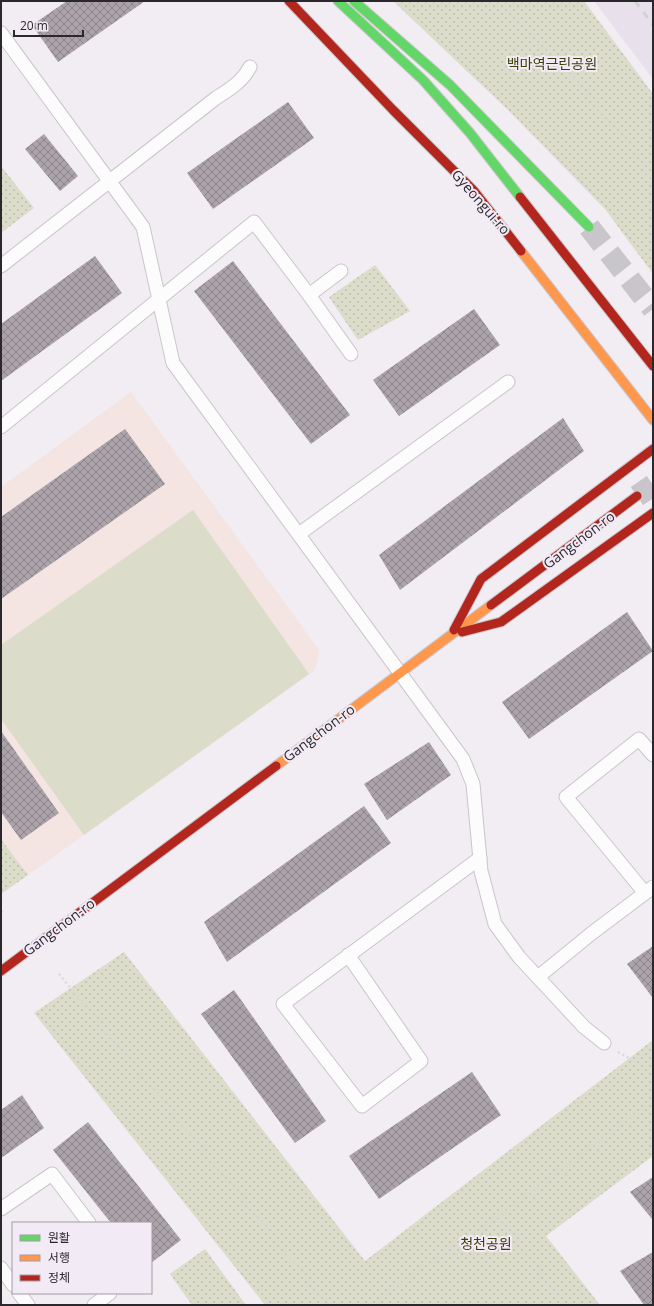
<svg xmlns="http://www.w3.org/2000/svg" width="654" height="1306" font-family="'Open Sans','Noto Sans KR',sans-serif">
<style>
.education{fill:#f4e4e2}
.built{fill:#e8e0eb}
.green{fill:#dbdcc9}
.park{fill:url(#park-dots)}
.building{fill:url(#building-cross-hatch)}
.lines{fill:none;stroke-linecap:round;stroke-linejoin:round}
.secondary-tunnel{stroke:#c9c6cb;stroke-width:22;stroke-dasharray:22 11;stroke-linecap:butt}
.lane-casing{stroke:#c9c5ca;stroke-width:15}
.fast-casing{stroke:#c9c5ca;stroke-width:11}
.slow-casing{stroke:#c9c5ca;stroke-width:11}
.jam-casing{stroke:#c9c5ca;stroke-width:11}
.path{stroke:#dad9da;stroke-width:2.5;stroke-dasharray:2 3;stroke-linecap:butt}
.lane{stroke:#fdfcfd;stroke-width:13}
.fast{stroke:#63d668;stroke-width:9}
.slow{stroke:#ff974d;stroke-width:9}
.jam{stroke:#b3261e;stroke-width:9}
.rail{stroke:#d3d2d3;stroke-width:3;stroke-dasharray:7 7;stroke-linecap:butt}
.labels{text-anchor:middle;stroke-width:4;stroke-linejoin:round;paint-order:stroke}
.park-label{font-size:14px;fill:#3c4107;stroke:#f2eaf5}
.street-label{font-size:14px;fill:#2b282d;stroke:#f2eaf5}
</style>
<defs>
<pattern id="park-dots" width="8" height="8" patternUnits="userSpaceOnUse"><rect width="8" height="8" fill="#dbdcc9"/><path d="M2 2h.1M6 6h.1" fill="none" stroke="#bcbdad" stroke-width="1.8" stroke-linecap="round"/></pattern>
<pattern id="building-cross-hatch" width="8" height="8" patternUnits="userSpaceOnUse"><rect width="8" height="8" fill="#aca3aa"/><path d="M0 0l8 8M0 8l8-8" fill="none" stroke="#8c858b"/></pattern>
</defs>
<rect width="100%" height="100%" fill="#f1edf2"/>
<path class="education" d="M131,392l188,258 -4,20 -287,205 -27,-36v-352z"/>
<path class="built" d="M594,1h59v78z"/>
<path class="green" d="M193,510l116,164 -225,161 -83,-116v-74z"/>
<g class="park">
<path d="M393,1h191l69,93v180l-48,-65 -98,-100z"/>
<path d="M1,166l33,42 -33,25z"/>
<path d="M375,265l35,46 -52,29 -29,-43z"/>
<path d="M1,839l27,36 -27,19z"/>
<path d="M124,952l241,309 288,-221v116l-107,80 54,69h-335l-231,-292z"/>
<path d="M205,1249l41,56h-54l-22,-31z"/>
</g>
<g class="building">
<path d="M67,1h78l-87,61 -26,-37z"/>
<path d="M288,102l26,36 -101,71 -26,-36z"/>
<path d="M44,134l34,42 -18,15 -35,-42z"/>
<path d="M95,256l27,37 -121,88v-57z"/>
<path d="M233,261l117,154 -39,29 -117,-153z"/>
<path d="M474,309l26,36 -101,71 -26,-36z"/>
<path d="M563,418l21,33 -184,139 -21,-35z"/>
<path d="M125,429l40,55 -164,115v-82z"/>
<path d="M627,612l26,39 -124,88 -27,-37z"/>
<path d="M1,731l58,82 -38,27 -20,-28z"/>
<path d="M429,742l22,33 -64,45 -23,-36z"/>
<path d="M364,806l27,37 -164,119 -23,-40z"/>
<path d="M653,946v52l-26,-34z"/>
<path d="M234,990l92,131 -31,22 -94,-129z"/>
<path d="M472,1072l29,43 -122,84 -30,-43z"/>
<path d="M22,1095l22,33 -43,30v-48z"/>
<path d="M88,1122l93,118 -30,23v-40h-40l-58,-73z"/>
<path d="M653,1177v42h-1l-22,-27z"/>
<path d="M653,1252v53h-9l-24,-34z"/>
</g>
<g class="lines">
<g class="secondary-tunnel">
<path d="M589,227l64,82"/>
<path d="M637,496l16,-11"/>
</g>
<g class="lane-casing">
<g id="lane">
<path d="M1,33l142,194 30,136 290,396 10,25 8,87 14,53 24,33 65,70 20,16"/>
<path d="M1,266l215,-168c14,-9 26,-16 34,-31"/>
<path d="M341,271l-32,24 42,59"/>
<path d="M1,427l253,-205 55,73"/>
<path d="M299,534l209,-152"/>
<path d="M645,893l-79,-96 73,-58 14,16"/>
<path d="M348,955l73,106 -59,45 -79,-102 197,-146"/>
<path d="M538,977l54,-44 61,-46"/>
<path d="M1,1209l51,-35 37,49"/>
<path d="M1,1268l12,17"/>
<path d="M19,1293l9,12"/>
<path d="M94,1305l16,-12"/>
</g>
</g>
<g class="fast-casing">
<g id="fast">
<path d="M338,1l85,79 47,53 50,64"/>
<path d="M354,1l96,84 139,142"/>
</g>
</g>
<g class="slow-casing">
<g id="slow">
<path d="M521,251l132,169"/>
<path d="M276,766l215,-161"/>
</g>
</g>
<g class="jam-casing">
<g id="jam">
<path d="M289,1l104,109 81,81 47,60"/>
<path d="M520,197l133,169"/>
<path d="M491,605l146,-109"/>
<path d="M454,630l27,-51 172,-130"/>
<path d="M462,632l39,-10 152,-109"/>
<path d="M1,971l275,-205"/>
</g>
</g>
<g class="path">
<path d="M494,1l79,77 65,77 15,30"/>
<path d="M1,911l2,2"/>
<path d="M59,974l270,331"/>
<path d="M618,1052l35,19"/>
<path d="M498,1216l68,89"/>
<path d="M375,1305l23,-19 100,-70 155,-116"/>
</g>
<use href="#lane" class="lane"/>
<use href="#fast" class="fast"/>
<use href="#slow" class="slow"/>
<use href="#jam" class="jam"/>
<path class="rail" d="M635,1l18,24"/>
</g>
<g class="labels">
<g class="park-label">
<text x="552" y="69">백마역근린공원</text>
<text x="486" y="1249">청천공원</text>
</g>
<g class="street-label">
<text transform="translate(481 202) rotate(49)" y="5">Gyeongui-ro</text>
<text transform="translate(579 540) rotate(-37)" y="5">Gangchon-ro</text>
<text transform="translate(319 733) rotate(-37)" y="5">Gangchon-ro</text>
<text transform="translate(59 927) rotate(-37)" y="5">Gangchon-ro</text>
</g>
</g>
<rect width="654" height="1306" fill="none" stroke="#2b282d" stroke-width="4"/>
<rect x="12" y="1222" width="140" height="72" fill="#f2eaf5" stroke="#a29ca5"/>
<rect x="20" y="1235" width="20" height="6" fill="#63d668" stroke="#a29ca5"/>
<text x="48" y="1242" font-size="12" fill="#2b282d">원활</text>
<rect x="20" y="1255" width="20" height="6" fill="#ff974d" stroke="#a29ca5"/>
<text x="48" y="1262" font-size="12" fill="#2b282d">서행</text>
<rect x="20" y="1275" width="20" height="6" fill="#b3261e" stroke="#a29ca5"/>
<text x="48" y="1282" font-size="12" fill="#2b282d">정체</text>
<path d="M14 30v6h69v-6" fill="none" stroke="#2b282d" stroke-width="2"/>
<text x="20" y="30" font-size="12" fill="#2b282d" stroke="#f2eaf5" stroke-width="3" paint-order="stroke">20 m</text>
</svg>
